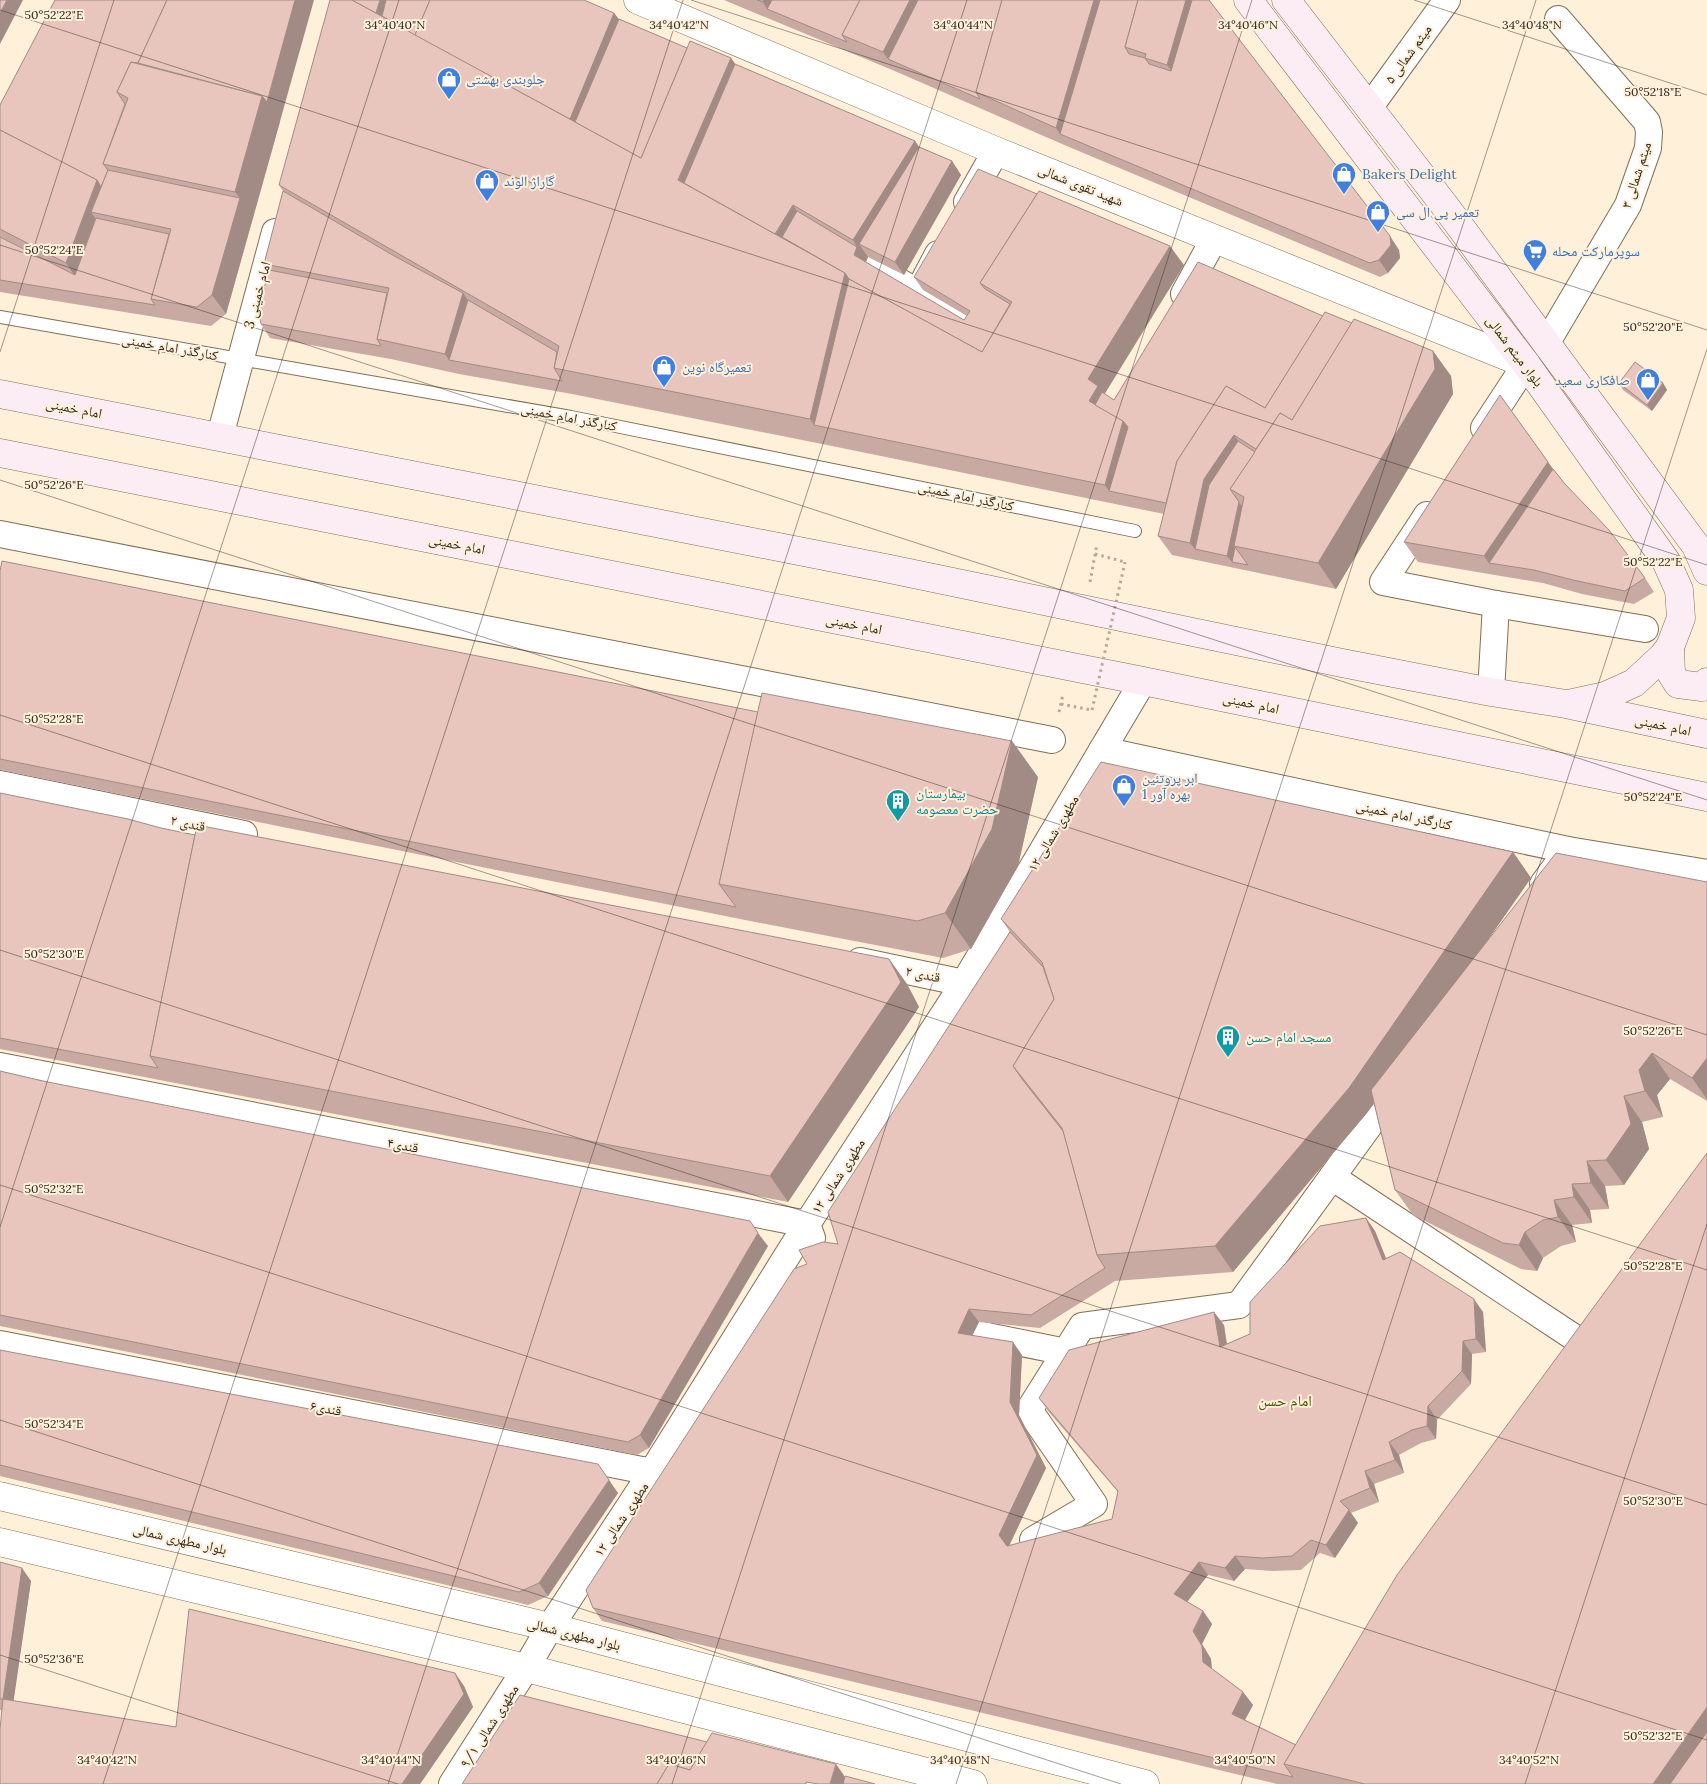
<svg xmlns="http://www.w3.org/2000/svg" width="1707" height="1784" font-family="Lora,'Noto Naskh Arabic',serif">
<style>
.lines{fill:none;stroke-linecap:round;stroke-linejoin:round}
.service-casing{stroke:#806f57;stroke-width:14}
.minor-casing{stroke:#806f57;stroke-width:28}
.tertiary-casing{stroke:#806f57;stroke-width:29}
.secondary-casing{stroke:#806f57;stroke-width:29}
.path{stroke:#b5a897;stroke-width:3;stroke-dasharray:2.5 4;stroke-linecap:butt}
.service{stroke:#fff;stroke-width:12}
.minor{stroke:#fff;stroke-width:26}
.tertiary{stroke:#fff;stroke-width:28}
.secondary{stroke:#fcecf4;stroke-width:28}
.path-bridge{stroke:#b5a897;stroke-width:3;stroke-dasharray:2.5 4;stroke-linecap:butt}
.wall{fill:#c8aaa3}
.shaded-wall{fill:#a28b84}
.building{fill:#e8c6bd;stroke:#a28b84}
.ticks{fill:none;stroke:#30291f;stroke-width:1;stroke-opacity:0.45}
.labels{text-anchor:middle;stroke-width:4;stroke-linejoin:round;paint-order:stroke}
.street-label{font-size:14px;fill:#30291f;stroke:#fff0da}
.shop-label{font-size:14px;fill:#366cbe;stroke:#fff0da;text-anchor:start}
.culture-label{font-size:14px;fill:#0d838f;stroke:#fff0da;text-anchor:start}
.neighbourhood-label{font-size:15px;fill:#475500;stroke:#fff0da}
.ticks-label{font-size:12px;text-anchor:middle;fill:#30291f;stroke:#fff0da;stroke-width:4;stroke-linejoin:round;paint-order:stroke}
</style>
<rect width="100%" height="100%" fill="#fff0da"/>
<g class="lines">
<g class="service-casing">
<path id="service" d="M0,317l571,100 564,114"/>
</g>
<g class="minor-casing">
<g id="minor">
<path d="M1369,108l78,-108"/>
<path d="M967,202l29,-51"/>
<path d="M869,264l104,61"/>
<path d="M918,292l20,-38"/>
<path d="M1184,294l30,-55"/>
<path d="M1546,344l82,-139 20,-57 1,-16 -2,-10 -89,-103"/>
<path d="M1484,428l42,-64"/>
<path d="M220,436l55,-204"/>
<path d="M1427,515l-44,67 113,22 -5,88"/>
<path d="M0,534l1052,206"/>
<path d="M1496,604l149,25"/>
<path d="M1102,750l466,100 139,23"/>
<path d="M0,784l244,50"/>
<path d="M1543,884l25,-34"/>
<path d="M860,961l104,22"/>
<path d="M0,1066l807,158 5,14"/>
<path d="M1332,1177l249,165"/>
<path d="M938,1326l128,26"/>
<path d="M0,1344l652,128"/>
<path d="M1033,1540l61,-36 -65,-94 53,-84 157,-21 159,-219"/>
<path d="M452,1784l74,-116 24,-41 102,-155 155,-248 157,-241 179,-302"/>
</g>
</g>
<g class="tertiary-casing">
<g id="tertiary">
<path d="M638,0l358,151 530,213"/>
<path d="M0,1496l550,131 595,157"/>
<path d="M0,1542l526,126 447,116"/>
</g>
</g>
<g class="secondary-casing">
<g id="secondary">
<path d="M1248,0l278,364 140,197 13,29 2,28 -11,29 -7,9 -29,27 -29,13 -32,7"/>
<path d="M1286,0l159,206 251,340 11,25"/>
<path d="M0,394l885,174 457,95 149,29 75,12 141,30"/>
<path d="M0,453l1143,228 564,116"/>
<path d="M1670,647l1,26 7,11 24,3 5,-5"/>
</g>
</g>
<g class="path">
<path d="M1095,554l30,8"/>
<path d="M1090,582l7,-38"/>
<path d="M1061,704l31,6"/>
<path d="M1059,712l4,-18"/>
</g>
<use href="#service" class="service"/>
<use href="#minor" class="minor"/>
<use href="#tertiary" class="tertiary"/>
<use href="#secondary" class="secondary"/>
<path class="path-bridge" d="M1092,710l33,-148"/>
</g>
<g class="wall">
<path d="M55,0l225,122 -54,192 -15,12 -211,-34v-187z"/>
<path d="M724,0h485l190,250 1,8 -12,15 -8,4 -311,-130 -172,-75z"/>
<path d="M614,13l5,6 68,29 44,10 4,6 180,77 4,6 33,14 9,14 -57,100 -36,-18 -2,5 98,58 3,-4 -44,-26 -9,-13 270,-12 -80,129 10,6 209,-84 29,7 81,28 18,25 2,18 -117,195 -164,-34 -14,-19 6,-22 -337,-69 -255,-51 -113,-20 -68,-15 -121,-21 -9,-14 8,-54 -5,-6 19,-73 -4,-6z"/>
<path d="M1619,383h44l4,7 -15,21 -29,-21z"/>
<path d="M1500,395l53,74 12,15 80,94 9,14 -20,12 -52,-10 -39,-11 -125,-21 -14,-20z"/>
<path d="M0,571l1038,206 -20,89 -47,83 -28,9 -198,-38 -745,-150z"/>
<path d="M0,793l161,35 34,7 694,124 18,25 12,23 -131,195 -788,-153z"/>
<path d="M1513,852l18,26 -44,63 220,-59v219l-37,-22 -13,16 6,22 -21,5 7,27 -25,36 -19,1 4,23 -19,1 2,13 -20,2 4,17 -15,4 -18,12 -6,13 -16,-2 -108,-54 -18,-25 -21,-86 -7,9 -134,159 -118,9 -75,47 -61,-6 -7,14 50,19 -3,60 27,53 -37,78 103,-27 6,-27 -70,-81 -9,-13 185,-73 3,19 23,-10 116,-116 9,13 11,28 97,53 3,40 -14,2 -1,30 -34,36 -1,19 -15,4 -22,12 5,18 -30,11 5,18 -28,11 7,10 -23,35 -15,-5 -19,17 -29,1 -27,-2 -11,12 -26,-6 -21,27 16,9 9,13 -10,20 9,15 1,10 31,23 10,13 -8,15 51,25 411,39h-430l-675,-163 -9,-13 214,-344 31,-20 172,-312 -9,-13z"/>
<path d="M0,1071l43,10 725,165 -119,202 -12,7 -637,-129z"/>
<path d="M0,1350l618,143 -70,103 -20,9 -528,-129z"/>
<path d="M0,1562l31,19 -18,120 163,26 288,-41 9,21 -53,77 -420,-74z"/>
</g>
<g class="shaded-wall">
<path d="M7,0h16l-23,44v-31z"/>
<path d="M295,0h19l-88,314 -14,-19 28,-97 -5,-6 27,-96z"/>
<path d="M380,0h19l-8,29 -16,-13z"/>
<path d="M764,0h23l-20,9 -4,-7z"/>
<path d="M910,0h24l-46,59 -5,-7z"/>
<path d="M1094,0h18l-52,134 9,13 -13,-19z"/>
<path d="M1186,0h19l-24,84 -14,-19z"/>
<path d="M614,13l14,19 -43,103 -17,-13z"/>
<path d="M731,58l18,26 -67,102 -4,-6z"/>
<path d="M915,141l13,19 -69,84 9,13 -5,11 -9,-13 3,-8 -4,-7z"/>
<path d="M952,161l9,14 -57,100 -9,-13z"/>
<path d="M97,180l18,26 -24,6 14,20 -21,57 -18,-26z"/>
<path d="M793,205l13,19 -15,26 -17,-13z"/>
<path d="M1390,236l9,14 1,8 -12,15 -9,-13z"/>
<path d="M1170,246l14,19 -80,130 -10,13 -5,-7 -1,-22z"/>
<path d="M845,273l18,25 -49,127 -4,-6z"/>
<path d="M463,293l14,20 -28,47 -4,-6z"/>
<path d="M1433,351l18,25 2,18 -117,195 -18,-26z"/>
<path d="M1663,383l4,7 -15,21 -5,-6z"/>
<path d="M1123,421l14,19 -28,51 9,13 -13,-19z"/>
<path d="M1234,435l14,19 -53,95 -5,-6 14,-64z"/>
<path d="M1548,462l14,20 -73,81 9,13 -14,-20z"/>
<path d="M1239,502l9,13 -14,31 6,8 -8,8 -5,-6z"/>
<path d="M1012,741l26,36 -20,89 -47,83 -26,-36z"/>
<path d="M1513,852l18,26 -164,235 -134,159 -18,-26z"/>
<path d="M889,959l18,25 12,23 -131,195 -18,-26z"/>
<path d="M1652,1053l18,26 -13,16 6,22 -18,-26 -6,-21z"/>
<path d="M1707,1058v41l-15,-21z"/>
<path d="M1624,1096l18,26 7,27 -25,36 -18,-25z"/>
<path d="M1587,1161l18,25 4,23 -18,-26z"/>
<path d="M1572,1184l18,26 2,13 -18,-26z"/>
<path d="M1554,1200l18,25 4,17 -18,-25z"/>
<path d="M1366,1218l9,13 17,42 -9,-13z"/>
<path d="M1525,1232l18,26 -6,13 -18,-26z"/>
<path d="M758,1233l10,13 -119,202 -9,-13z"/>
<path d="M1474,1299l9,13 3,40 -10,-13z"/>
<path d="M969,1309l10,13 -12,24 -9,-13z"/>
<path d="M1214,1312l10,13 5,35 -9,-13z"/>
<path d="M1463,1341l9,13 -1,30 -9,-13z"/>
<path d="M1013,1342l9,13 -3,60 27,53 -38,80 -9,-13 11,-133z"/>
<path d="M1428,1406l9,14 -1,19 -9,-13z"/>
<path d="M1389,1442l10,13 5,18 -9,-13z"/>
<path d="M1365,1471l9,13 5,18 -9,-14z"/>
<path d="M609,1480l9,13 -70,103 -9,-13z"/>
<path d="M1349,1510l9,13 -23,35 -9,-13z"/>
<path d="M1235,1556l10,13 -11,12 -9,-13z"/>
<path d="M1199,1562l9,13 -25,32 -9,-13z"/>
<path d="M22,1568l9,13 -19,131 -9,-13z"/>
<path d="M1203,1611l9,13 -10,20 9,15 1,16 -9,-13 -10,-31z"/>
<path d="M455,1673l9,13 9,21 -53,77h-18z"/>
<path d="M1243,1692l10,13 -12,22 -9,-13z"/>
<path d="M1707,1707v51l-18,26h-36z"/>
<path d="M836,1764l14,20h-20z"/>
</g>
<g class="building">
<path d="M0,0h7l-7,13z"/>
<path d="M55,0h112l-29,63 -7,-1 -14,30 8,12 -22,60 5,6 -7,17 -4,-7 -97,-50v-25z"/>
<path d="M167,0h128l-28,102 -5,-6 -124,-33z"/>
<path d="M330,0h22l289,158 49,-117 41,17 -53,122 167,93 -35,146 -256,-51 5,-22 -280,-161z"/>
<path d="M352,0h28l-4,13z"/>
<path d="M386,0h44l-15,35 -33,-19z"/>
<path d="M430,0h154l30,13 -44,106 -155,-84z"/>
<path d="M757,0h7l-1,2z"/>
<path d="M772,0h88l-18,35 5,7 -80,-33z"/>
<path d="M860,0h50l-27,52 -41,-17z"/>
<path d="M918,0h84l-26,92 4,7 -92,-40z"/>
<path d="M1002,0h92l-38,128 -80,-36z"/>
<path d="M1100,0h38l-13,47 4,7 16,4 4,6 22,7 21,-71h17l181,236 1,9 -12,15 -9,3 -310,-129z"/>
<path d="M1138,0h48l-19,65 -22,-7 1,-4 -21,-7z"/>
<path d="M619,19l68,29 -46,110 -66,-36z"/>
<path d="M131,62l131,34 -27,96 -132,-28 25,-66 -11,-6z"/>
<path d="M735,64l180,77 -62,99 -60,-35 -18,29 -91,-51z"/>
<path d="M0,130l97,50 -31,83 -66,-34z"/>
<path d="M919,147l33,14 -57,101 -36,-18z"/>
<path d="M978,169l59,25 -57,89 5,6 25,15 -28,48 -133,-73 -4,-6 -63,-36 15,-26 60,36 -3,8 110,65 6,-9 -56,-34z"/>
<path d="M108,170l132,28 -28,97 -15,12 -46,-8 20,-70 -80,-17z"/>
<path d="M283,191l113,66 67,36 -18,61 -68,-15 12,-51 -125,-24z"/>
<path d="M1039,191l131,55 -82,133 10,7 -9,15 34,20 -18,64 -291,-60 35,-146 133,73 30,-50 -32,-19z"/>
<path d="M96,218l73,16 -18,65 4,6 -155,-25v-43l75,38z"/>
<path d="M1198,262l125,54 -58,92 -39,-22 -49,75 -11,42 -57,-12 19,-64 -5,-6 -28,-16 7,-13 12,8z"/>
<path d="M269,270l118,23 -10,46 4,7 -120,-22 -3,-14z"/>
<path d="M468,300l89,52 -3,16 8,13 -113,-21z"/>
<path d="M1325,312l27,11 -60,97 -12,-7 -24,36 -22,-14 -30,44 -14,64 -32,-7 19,-75 49,-75 39,22z"/>
<path d="M1354,319l79,32 2,18 -117,194 -84,-17 10,-49 -14,-8 50,-76 12,7z"/>
<path d="M1635,362l28,21 -16,22 -28,-22z"/>
<path d="M1500,395l48,67 -64,94 -80,-14z"/>
<path d="M1238,441l17,11 -25,37 9,13 -12,54 -32,-7 14,-64z"/>
<path d="M1553,469l12,15 44,46 36,48 -20,13 -52,-11 -39,-10 -45,-7z"/>
<path d="M1235,547l13,18 -16,-3z"/>
<path d="M2,561l756,151 -39,172 17,23 -736,-148v-188z"/>
<path d="M762,693l250,48 -20,88 -47,84 -28,8 -198,-37z"/>
<path d="M1101,762l412,90 -164,236 -134,158 -118,9 -35,-127 -49,-62 41,-67 -12,-37 -41,-43z"/>
<path d="M0,793l128,26 33,9 34,7 -45,221 8,12 -158,-30z"/>
<path d="M197,825l692,134 12,23 -131,194 -620,-120z"/>
<path d="M1556,853l151,29v176l-15,20 -40,-25 -13,17 6,21 -21,5 7,28 -25,36 -19,1 4,22 -19,1 2,13 -20,3 4,17 -15,3 -18,12 -6,13 -16,-2 -108,-53 -24,-100z"/>
<path d="M1010,932l33,35 11,32 -41,67 9,13 41,52 34,124 8,13 -74,47 -62,-6 -11,24 55,9 -3,60 27,53 -38,80 8,11 105,-27 6,-28 -79,-93 30,-48 145,-38 6,35 30,-13v-32l70,-76 46,-8 17,42 17,-8 74,47 2,40 -13,2 -1,30 -34,35 -1,20 -15,4 -23,12 6,18 -30,11 5,17 -30,13 9,9 -23,35 -15,-5 -19,16 -29,2 -28,-2 -10,12 -26,-6 -25,32 29,17 -10,20 9,15 1,16 40,30 -11,22 64,31 -12,19 9,13 -700,-169 -7,-18 208,-321 13,-5 -8,-14 24,-8 15,2 -10,-32z"/>
<path d="M0,1071l43,10 707,140 8,12 -118,202 -12,7 -628,-127z"/>
<path d="M1707,1153v554l-54,77h-288l-81,-20 113,-189z"/>
<path d="M0,1350l598,114 11,16 -70,103 -20,9 -519,-127z"/>
<path d="M0,1562l22,6 -19,131h-3z"/>
<path d="M189,1609l266,64 9,21 -62,90h-402v-55l3,-30 173,28z"/>
<path d="M520,1695l187,47 -17,28 -21,-6 -12,20h-195z"/>
<path d="M1707,1732v52h-37z"/>
<path d="M712,1733l124,31 -6,20h-12l-12,-2v2h-149l12,-20 21,6z"/>
<path d="M845,1776l30,8h-32z"/>
</g>
<path class="ticks" d="M691,0l1016,330M1414,0l293,95M0,10l1707,555M0,245l1707,555M0,352l114,-352M0,480l1707,555M0,715l1707,555M0,950l1707,555M0,1185l1707,555M0,1227l399,-1227M0,1420l1121,364M0,1655l398,129M103,1784l580,-1784M388,1784l579,-1784M672,1784l580,-1784M956,1784l580,-1784M1241,1784l466,-1435M1525,1784l182,-560"/>
<defs>
<g id="shop-pin" transform="scale(1.25)"><path d="M0 17L-7.5 6A9.5 9.5 0 1 1 7.5 6Z" fill="#3f7fe0" stroke="#fff0da"/><path d="M-5-2.5h2.3a2.7 3.5 0 0 1 5.4 0H5L5.5 6h-11ZM-1.5-2.5h3a1.5 2.3 0 0 0-3 0Z" fill="#fff"/></g>
<g id="supermarket-pin" transform="scale(1.25)"><path d="M0 17L-7.5 6A9.5 9.5 0 1 1 7.5 6Z" fill="#3f7fe0" stroke="#fff0da"/><path d="M-6-5.5h2.5l.6 2H6L4.5 2H-2.5L-4.4-4H-6ZM-1.5 3.2a1.3 1.3 0 1 0 .1 0ZM3 3.2a1.3 1.3 0 1 0 .1 0Z" fill="#fff"/></g>
<g id="building-pin" transform="scale(1.25)"><path d="M0 17L-7.5 6A9.5 9.5 0 1 1 7.5 6Z" fill="#0f9aa8" stroke="#fff0da"/><path d="M-4-6H4V6H1V3H-1V6H-4ZM-2.5-4.3h1.7v1.8h-1.7ZM.8-4.3h1.7v1.8H.8ZM-2.5-1h1.7V.8h-1.7ZM.8-1h1.7V.8H.8Z" fill="#fff"/></g>
</defs>
<g fill-rule="evenodd">
<use href="#shop-pin" x="449" y="79"/>
<use href="#shop-pin" x="1344" y="174"/>
<use href="#shop-pin" x="487" y="181"/>
<use href="#shop-pin" x="1378" y="212"/>
<use href="#supermarket-pin" x="1535" y="251"/>
<use href="#shop-pin" x="664" y="367"/>
<use href="#shop-pin" x="1648" y="380"/>
<use href="#shop-pin" x="1124" y="786"/>
<use href="#building-pin" x="898" y="801"/>
<use href="#building-pin" x="1228" y="1037"/>
</g>
<g class="labels">
<g class="street-label">
<text transform="translate(1408 54) rotate(-54)" y="5">میثم شمالی ۵</text>
<text transform="translate(1636 175) rotate(-72)" y="5">میثم شمالی ۳</text>
<text transform="translate(1081 185) rotate(22)" y="5">شهید تقوی شمالی</text>
<text transform="translate(257 295) rotate(-75)" y="5">امام خمینی 3</text>
<text transform="translate(170 347) rotate(10)" y="5">کنارگذر امام خمینی</text>
<text transform="translate(1515 351) rotate(53)" y="5">بلوار میثم شمالی</text>
<text transform="translate(74 408) rotate(11)" y="5">امام خمینی</text>
<text transform="translate(569 417) rotate(11)" y="5">کنارگذر امام خمینی</text>
<text transform="translate(966 496) rotate(12)" y="5">کنارگذر امام خمینی</text>
<text transform="translate(457 544) rotate(11)" y="5">امام خمینی</text>
<text transform="translate(854 624) rotate(11)" y="5">امام خمینی</text>
<text transform="translate(1251 703) rotate(12)" y="5">امام خمینی</text>
<text transform="translate(1663 725) rotate(12)" y="5">امام خمینی</text>
<text transform="translate(1404 815) rotate(12)" y="5">کنارگذر امام خمینی</text>
<text transform="translate(188 823) rotate(12)" y="5">قندی ۲</text>
<text transform="translate(1053 833) rotate(-59)" y="5">مطهری شمالی ۱۲</text>
<text transform="translate(923 974) rotate(12)" y="5">قندی ۲</text>
<text transform="translate(403 1145) rotate(11)" y="5">قندی۴</text>
<text transform="translate(838 1176) rotate(-57)" y="5">مطهری شمالی ۱۲</text>
<text transform="translate(326 1408) rotate(11)" y="5">قندی۶</text>
<text transform="translate(621 1519) rotate(-56)" y="5">مطهری شمالی ۱۲</text>
<text transform="translate(180 1539) rotate(13)" y="5">بلوار مطهری شمالی</text>
<text transform="translate(574 1634) rotate(14)" y="5">بلوار مطهری شمالی</text>
<text transform="translate(489 1726) rotate(-57)" y="5">مطهری شمالی ۹/۱</text>
</g>
<g class="shop-label">
<text x="466" y="84">جلوبندی بهشتی</text>
<text x="1362" y="179">Bakers Delight</text>
<text x="504" y="186">گاراژ الوند</text>
<text x="1396" y="217">تعمیر پی ال سی</text>
<text x="1552" y="256">سوپرمارکت محله</text>
<text x="682" y="372">تعمیرگاه نوین</text>
<text x="1630" y="385" text-anchor="end">صافکاری سعید</text>
<text x="1142" y="783">ابر پروتئین<tspan x="1142" dy="16">بهره آور 1</tspan></text>
</g>
<g class="culture-label">
<text x="916" y="798">بیمارستان<tspan x="916" dy="16">حضرت معصومه</tspan></text>
<text x="1246" y="1042">مسجد امام حسن</text>
</g>
<g class="neighbourhood-label">
<text x="1285" y="1406">امام حسن</text>
</g>
</g>
<g class="ticks-label">
<text x="54" y="19">50°52'22"E</text>
<text x="395" y="29">34°40'40"N</text>
<text x="679" y="29">34°40'42"N</text>
<text x="963" y="29">34°40'44"N</text>
<text x="1248" y="29">34°40'46"N</text>
<text x="1532" y="29">34°40'48"N</text>
<text x="1653" y="96">50°52'18"E</text>
<text x="54" y="254">50°52'24"E</text>
<text x="1653" y="331">50°52'20"E</text>
<text x="54" y="489">50°52'26"E</text>
<text x="1653" y="566">50°52'22"E</text>
<text x="54" y="723">50°52'28"E</text>
<text x="1653" y="801">50°52'24"E</text>
<text x="54" y="958">50°52'30"E</text>
<text x="1653" y="1035">50°52'26"E</text>
<text x="54" y="1193">50°52'32"E</text>
<text x="1653" y="1270">50°52'28"E</text>
<text x="54" y="1428">50°52'34"E</text>
<text x="1653" y="1505">50°52'30"E</text>
<text x="54" y="1663">50°52'36"E</text>
<text x="1653" y="1740">50°52'32"E</text>
<text x="107" y="1764">34°40'42"N</text>
<text x="391" y="1764">34°40'44"N</text>
<text x="676" y="1764">34°40'46"N</text>
<text x="960" y="1764">34°40'48"N</text>
<text x="1245" y="1764">34°40'50"N</text>
<text x="1529" y="1764">34°40'52"N</text>
</g>
</svg>
